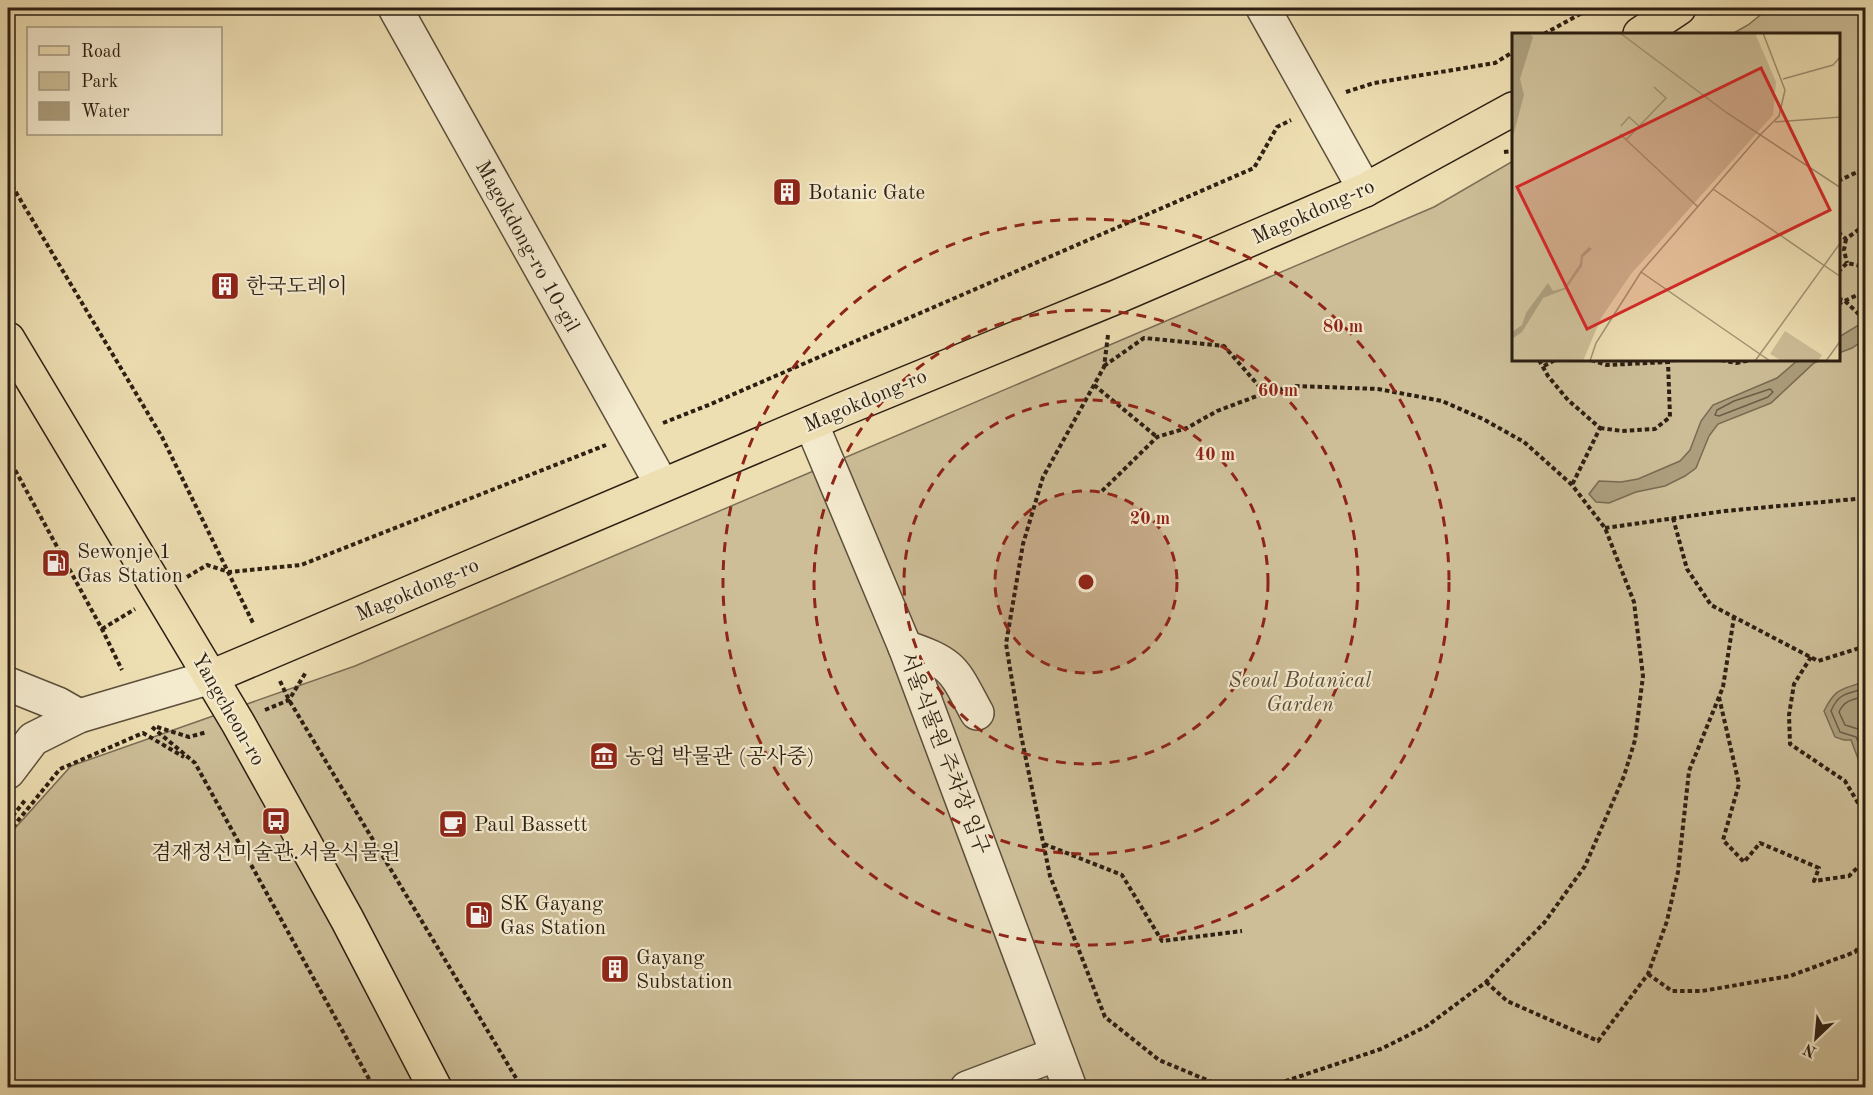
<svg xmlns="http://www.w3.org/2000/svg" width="1873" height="1095" font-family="'Old Standard TT','Noto Serif KR',serif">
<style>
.green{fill:#cdbe98;stroke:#7c6e56;stroke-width:1.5}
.water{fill:#ac9e7d;stroke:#796b53;stroke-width:1.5}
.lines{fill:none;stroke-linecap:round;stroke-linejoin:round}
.shore{stroke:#6c5e48;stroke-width:1.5}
.minor-casing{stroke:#5c4f3b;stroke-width:36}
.major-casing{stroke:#2c1f13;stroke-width:36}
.path{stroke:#2c1f13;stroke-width:4;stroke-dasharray:4.5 3;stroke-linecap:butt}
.minor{stroke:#f4eace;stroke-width:33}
.major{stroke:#eedfb3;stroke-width:33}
.ring{fill:none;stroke:#8f2418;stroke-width:3;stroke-dasharray:10 8}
.labels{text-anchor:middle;stroke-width:4.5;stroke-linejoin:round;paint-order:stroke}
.poi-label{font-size:21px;fill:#2c1f13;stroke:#f4eace;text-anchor:start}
.street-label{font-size:21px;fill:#2c1f13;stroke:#f4eace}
.park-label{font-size:21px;font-style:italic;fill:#5c4f3b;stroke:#f4eace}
.inset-road{fill:none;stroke:#a09273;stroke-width:1.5}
.view{fill:#d62828;fill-opacity:0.15;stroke:#d62828;stroke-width:3}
.inset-edge{fill:none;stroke:#2c1f13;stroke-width:3}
.centre{fill:#8f2418;stroke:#f4eace;stroke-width:3}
.ring-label{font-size:18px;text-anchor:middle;font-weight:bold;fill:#8f2418;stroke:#f4eace;stroke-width:4.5;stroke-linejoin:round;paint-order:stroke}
</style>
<rect width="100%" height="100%" fill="#eedfb3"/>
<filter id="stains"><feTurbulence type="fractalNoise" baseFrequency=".00333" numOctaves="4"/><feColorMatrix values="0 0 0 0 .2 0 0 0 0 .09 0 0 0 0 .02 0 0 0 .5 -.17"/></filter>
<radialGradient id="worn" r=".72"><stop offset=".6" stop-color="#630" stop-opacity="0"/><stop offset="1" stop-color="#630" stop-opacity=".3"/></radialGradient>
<path class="green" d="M1769,8h96v1079h-1857v-251l63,-70 284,-100 1079,-459 79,-46v199h325v-326h-106l16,-9z"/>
<g class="water">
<path d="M1865,321v18l-13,9 -13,5v-16z"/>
<path d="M1798,360h23l-7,3 -43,40 -53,21 -9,12 -13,32 -11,8 -20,10 -29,6 -27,11 -13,-1 -7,-8 10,-13 22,1 17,-3 42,-18 10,-11 11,-29 12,-16 64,-27z"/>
<path d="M1865,681l1,42 -2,3 1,51 -14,-37h-7l-9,-3 -11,-26c13,-26 18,-20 41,-30z"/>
</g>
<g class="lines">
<g class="shore">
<path d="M1770,389l3,3 -5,5 -49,19 -4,-1 2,-5 17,-9z"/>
<path d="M1866,688c-18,6 -27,4 -35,23l9,21 16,5 10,23"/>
<path d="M1866,696c-12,3 -22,4 -27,16l6,13 13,4 8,11"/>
</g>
<g class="minor-casing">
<g id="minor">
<path d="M395,8l267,477"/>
<path d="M1263,8l102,182"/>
<path d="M811,423l94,224 165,441"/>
<path d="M905,647c50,17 48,22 72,66"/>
<path d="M8,684l50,20 21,12"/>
<path d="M8,772l25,-33 46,-23 132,-39"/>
<path d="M967,1088l90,-34"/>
</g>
</g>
<g class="major-casing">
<g id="major">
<path d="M1640,34l39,-26"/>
<path d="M8,339l230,384 109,196 88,169"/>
<path d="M211,677l630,-267 273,-112 251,-108 148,-81"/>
</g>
</g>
<g class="path">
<path d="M1709,14l9,-6"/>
<path d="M1544,34l47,-26"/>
<path d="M1346,92l28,-9 121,-20 18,-11"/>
<path d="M1504,152l9,-1"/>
<path d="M8,179l154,258 92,188"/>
<path d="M1838,181l28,-13"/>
<path d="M1838,232l8,7 20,-15"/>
<path d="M1846,239l-2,11 3,13"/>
<path d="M1838,272l9,-9 14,3 5,-2"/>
<path d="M1838,299l6,1 22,21"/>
<path d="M1838,304l28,-13"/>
<path d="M1108,335l-4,32 -61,110 -20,67 -17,100 15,91 29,141 55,141 54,43 67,28"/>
<path d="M1539,360l9,16 20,24 32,28 -28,57"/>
<path d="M1591,360l16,5 61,-3 6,-2"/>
<path d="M1721,360l15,3 15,-3"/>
<path d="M1104,366l40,-28 80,8 41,47"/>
<path d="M1544,366l11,-6"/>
<path d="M1094,385l63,52"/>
<path d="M663,423l48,-19 543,-236 23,-41 14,-7"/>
<path d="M1600,428l22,3 33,-2 15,-12 -2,-55"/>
<path d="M8,457l94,172 20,41"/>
<path d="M1102,491l55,-54 30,-9 30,-17 48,-18 31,-7 82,3 64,12 41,18 41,23 48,43 33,43 29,74 9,74 -8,64 -11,36 -39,90 -41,57 -58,59 -59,44 -46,23 -116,39"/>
<path d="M1673,518l14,51 24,36 107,56 48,-15"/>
<path d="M1605,528l120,-17 141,-13"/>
<path d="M187,577l20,-12 22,7 72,-7 305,-120"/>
<path d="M102,629l33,-20"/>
<path d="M1811,657l-17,27 -5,31 1,29 55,37 16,27 5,17"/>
<path d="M280,681l9,19 233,388"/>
<path d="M1719,697l20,87 -16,56 21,22 16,-19 59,25 -5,13 35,-5 12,-12 5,1"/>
<path d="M265,710l24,-10 17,-28"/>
<path d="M152,727l43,36 179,325"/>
<path d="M157,727l32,10 18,-5"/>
<path d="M8,822l18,-23"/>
<path d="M8,833l52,-64 83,-36 41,24"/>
<path d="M1044,844l78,31 40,66 80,-10"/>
<path d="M1866,847l-5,17 5,11"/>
<path d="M1648,974l24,17h30l88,-15 65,-24 11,-14"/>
<path d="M1486,982l21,19 91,40 50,-67 19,-53 11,-49 11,-101 34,-84 11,-70"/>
<path d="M1855,1088l11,-7"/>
</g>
<use href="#minor" class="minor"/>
<use href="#major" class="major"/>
</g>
<circle cx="1086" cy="582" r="91" fill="#8f2418" fill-opacity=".12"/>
<g class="ring">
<circle cx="1086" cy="582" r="91"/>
<circle cx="1086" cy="582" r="182"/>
<circle cx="1086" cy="582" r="272"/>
<circle cx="1086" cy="582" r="363"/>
</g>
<defs>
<g id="building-square" transform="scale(1.5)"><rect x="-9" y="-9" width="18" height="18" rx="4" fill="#8f2418" stroke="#f4eace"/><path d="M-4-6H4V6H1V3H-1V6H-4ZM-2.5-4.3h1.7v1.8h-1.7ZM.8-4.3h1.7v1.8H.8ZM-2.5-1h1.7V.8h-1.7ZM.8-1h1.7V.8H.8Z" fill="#fff"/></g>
<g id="fuel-square" transform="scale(1.5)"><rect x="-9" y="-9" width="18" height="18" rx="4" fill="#8f2418" stroke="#f4eace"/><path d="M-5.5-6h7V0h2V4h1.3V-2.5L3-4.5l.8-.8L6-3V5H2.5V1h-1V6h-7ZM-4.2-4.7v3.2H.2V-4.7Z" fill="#fff"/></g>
<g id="museum-square" transform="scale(1.5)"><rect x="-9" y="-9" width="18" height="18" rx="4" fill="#8f2418" stroke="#f4eace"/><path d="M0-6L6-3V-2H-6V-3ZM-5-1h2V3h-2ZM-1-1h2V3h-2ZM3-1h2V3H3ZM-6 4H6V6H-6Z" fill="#fff"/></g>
<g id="bus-square" transform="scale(1.5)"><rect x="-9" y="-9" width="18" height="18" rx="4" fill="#8f2418" stroke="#f4eace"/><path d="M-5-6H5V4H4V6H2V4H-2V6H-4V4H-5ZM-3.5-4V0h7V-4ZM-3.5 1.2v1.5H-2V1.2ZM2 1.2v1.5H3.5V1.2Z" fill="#fff"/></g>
<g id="cafe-square" transform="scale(1.5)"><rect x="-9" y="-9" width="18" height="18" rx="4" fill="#8f2418" stroke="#f4eace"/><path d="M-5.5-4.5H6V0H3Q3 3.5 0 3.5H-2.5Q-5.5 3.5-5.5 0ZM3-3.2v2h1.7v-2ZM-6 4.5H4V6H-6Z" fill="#fff"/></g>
</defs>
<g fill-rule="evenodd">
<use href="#building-square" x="787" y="192"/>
<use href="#building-square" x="225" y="286"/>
<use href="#fuel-square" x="56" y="563"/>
<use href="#museum-square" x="604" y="756"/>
<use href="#bus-square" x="276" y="821"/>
<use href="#cafe-square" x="453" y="824"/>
<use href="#fuel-square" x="479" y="915"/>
<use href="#building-square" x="615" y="969"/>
</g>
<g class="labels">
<g class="poi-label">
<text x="808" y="199">Botanic Gate</text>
<text x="246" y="293">한국도레이</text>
<text x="77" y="558">Sewonje 1<tspan x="77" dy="24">Gas Station</tspan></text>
<text x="625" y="763">농업 박물관 (공사중)</text>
<text x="474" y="831">Paul Bassett</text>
<text x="276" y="859" text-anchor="middle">겸재정선미술관.서울식물원</text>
<text x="500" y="910">SK Gayang<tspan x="500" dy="24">Gas Station</tspan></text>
<text x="636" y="964">Gayang<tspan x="636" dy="24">Substation</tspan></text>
</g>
<g class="street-label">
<text transform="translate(1313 211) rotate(-24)" y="7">Magokdong-ro</text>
<text transform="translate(528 246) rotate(61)" y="7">Magokdong-ro 10-gil</text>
<text transform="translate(865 400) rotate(-23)" y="7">Magokdong-ro</text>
<text transform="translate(417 589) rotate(-23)" y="7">Magokdong-ro</text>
<text transform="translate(229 709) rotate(60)" y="7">Yangcheon-ro</text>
<text transform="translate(945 753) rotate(69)" y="7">서울식물원 주차장 입구</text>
</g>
<g class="park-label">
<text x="1300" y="687">Seoul Botanical<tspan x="1300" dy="24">Garden</tspan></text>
</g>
</g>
<g transform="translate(1512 33)">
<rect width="328" height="328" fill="#eedfb3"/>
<path d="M243,0l21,49 -3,33 -142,159 -30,44 -18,43h-71v-327zM273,298l37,24 -4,6h-36l-12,-7z" fill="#cdbe98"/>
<path d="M0,0h17l4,4 -13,42 4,16 -12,45zM77,214l3,2 -9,8 -1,9 -16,23 -23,9 -21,34 -10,7v-7l10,-7 4,-12 22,-30 5,8 11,-3 16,-24 1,-9z" fill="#ac9e7d"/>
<path class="inset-road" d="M108,0l107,80 114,75M271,46l50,-14 8,-9M263,89l66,-5M109,93l8,-9 10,9M108,101l78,73M248,102l19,-19 6,-26 -22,-57M114,107l40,-42 -12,-11M201,156l128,88M129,239l129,89M78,328l6,-18 45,-71 119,-137M243,328l86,-119M314,328l15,-21"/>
<path class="view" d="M249,35l69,142 -243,119 -70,-142z"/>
<rect width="328" height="328" class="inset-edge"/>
</g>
<circle cx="1086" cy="582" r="9" class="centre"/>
<g class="ring-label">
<text x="1343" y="332">80 m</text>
<text x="1278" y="396">60 m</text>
<text x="1215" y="460">40 m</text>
<text x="1150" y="524">20 m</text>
</g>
<rect width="1873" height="1095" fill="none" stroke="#eedfb3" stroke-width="30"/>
<rect x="9" y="9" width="1855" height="1077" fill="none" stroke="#2c1f13" stroke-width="3"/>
<rect x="15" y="15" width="1843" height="1065" fill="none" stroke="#2c1f13" stroke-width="1.5"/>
<rect x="27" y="27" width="195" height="108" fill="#f4eace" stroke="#a49983" stroke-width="1.5"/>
<rect x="39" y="46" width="30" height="9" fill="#eedfb3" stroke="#a49983" stroke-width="1.5"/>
<text x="81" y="57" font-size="18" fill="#2c1f13">Road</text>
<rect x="39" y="72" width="30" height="18" fill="#cdbe98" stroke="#a49983" stroke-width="1.5"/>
<text x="81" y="87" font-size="18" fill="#2c1f13">Park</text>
<rect x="39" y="102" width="30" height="18" fill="#ac9e7d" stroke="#a49983" stroke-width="1.5"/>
<text x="81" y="117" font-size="18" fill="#2c1f13">Water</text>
<g transform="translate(1816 1038) rotate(206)" stroke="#f4eace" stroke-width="4.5" paint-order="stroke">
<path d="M0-4.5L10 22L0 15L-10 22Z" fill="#2c1f13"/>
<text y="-9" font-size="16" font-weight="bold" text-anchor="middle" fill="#2c1f13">N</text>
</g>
<rect width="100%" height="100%" filter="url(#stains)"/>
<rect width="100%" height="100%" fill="url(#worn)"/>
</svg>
